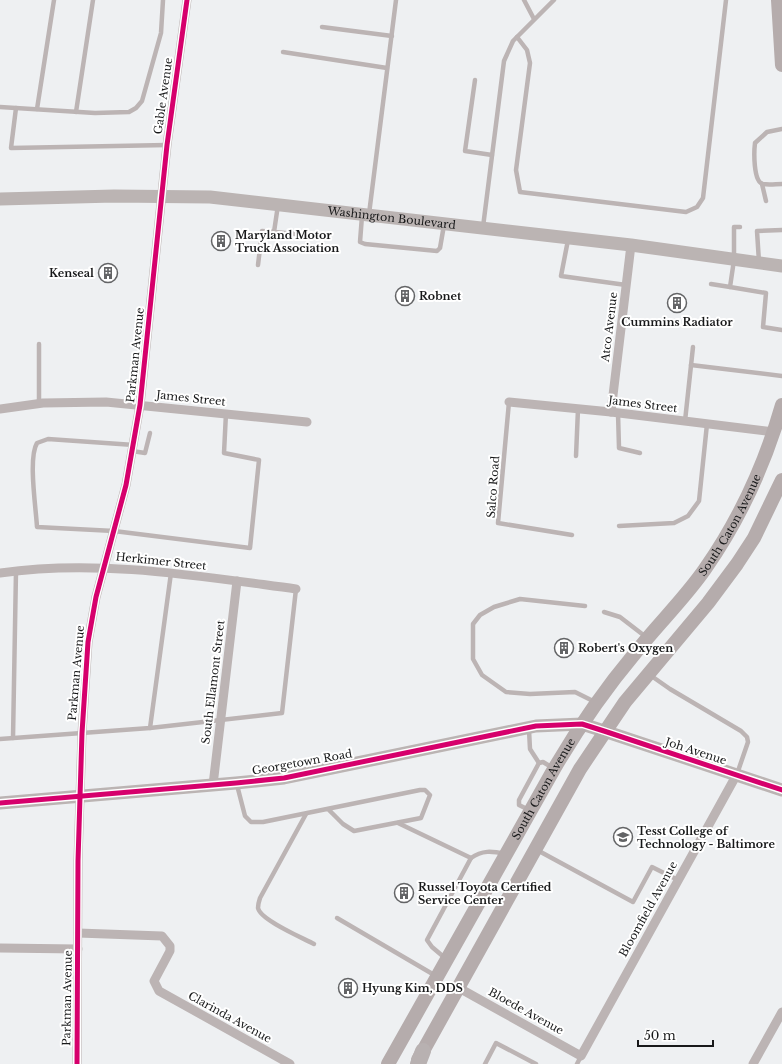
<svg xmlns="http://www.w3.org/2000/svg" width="782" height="1064" font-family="'Libre Baskerville',serif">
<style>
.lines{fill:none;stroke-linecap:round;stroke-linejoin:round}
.lane{stroke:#bcb4b4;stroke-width:4.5}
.street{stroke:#bcb4b4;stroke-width:9}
.secondary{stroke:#bbb4b3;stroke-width:13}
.primary{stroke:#b5acac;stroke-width:14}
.highway{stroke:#b8b1b1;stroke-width:16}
.cycleway-casing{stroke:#fff;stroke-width:8}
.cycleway{stroke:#d6006c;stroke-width:5}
.labels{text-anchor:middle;stroke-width:4;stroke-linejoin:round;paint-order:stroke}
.street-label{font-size:11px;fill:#18191a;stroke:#fff}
.poi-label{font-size:11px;font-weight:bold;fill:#18191a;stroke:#fff;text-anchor:start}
</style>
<rect width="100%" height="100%" fill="#eef0f2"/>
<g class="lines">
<g class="lane">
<path d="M524,0l10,19"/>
<path d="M322,27l70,9"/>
<path d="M517,37l10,13 3,13 -14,107 4,22 166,20 11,-5 6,-9 23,-198"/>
<path d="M283,52l104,16"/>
<path d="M475,80l-10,71 27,4"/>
<path d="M0,107l95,6 34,-1 7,-4 6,-7 19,-68 2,-33"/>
<path d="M16,108l-5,40 156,-3"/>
<path d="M37,109l17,-109"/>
<path d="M76,112l17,-112"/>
<path d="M782,129l-15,3 -12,11c-1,8 -2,39 8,41 6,1 13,0 19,0"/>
<path d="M762,184l4,17"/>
<path d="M369,214l27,-214"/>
<path d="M362,216l-2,26 5,2 72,7 3,-3 4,-23"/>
<path d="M483,227l21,-166 9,-20 41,-41"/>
<path d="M740,227h-6v33l-4,27 36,6 -3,34 19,3"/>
<path d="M274,232l46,4"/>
<path d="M568,240l-7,36 65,9"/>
<path d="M759,262l-2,-31 25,-1"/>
<path d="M258,265l4,-34 12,1 4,-27"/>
<path d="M711,284l19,3"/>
<path d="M39,344v59"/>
<path d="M691,365l91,11"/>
<path d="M509,402l-11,121 74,12"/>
<path d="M618,413l1,35 21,5"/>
<path d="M685,421l8,-74"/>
<path d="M134,445l-86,-6 -11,4c-9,15 -1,65 0,84l77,4 136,17 9,-88 -35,-7 2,-40"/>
<path d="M132,451l13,2 5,-20"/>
<path d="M576,456l2,-47"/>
<path d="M619,526l55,-3 14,-7 11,-15 8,-77"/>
<path d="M585,606l-65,-7 -26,8 -14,8 -7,9v35l9,16 24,17 24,2 45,-2 20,10"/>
<path d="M604,612l16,5 26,20"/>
<path d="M650,675l20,14 71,42 6,6 1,5 -11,32"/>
<path d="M150,728l21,-155"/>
<path d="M529,730l1,19 9,14"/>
<path d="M13,738l3,-167"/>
<path d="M0,739l150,-11 132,-15 14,-124"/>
<path d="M237,785l8,31 6,6h12l157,-32h5l5,5 -9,23 -67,13 -11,-7 -15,-15"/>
<path d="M529,810l-10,-5v-5l20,-37 4,-1 10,6"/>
<path d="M306,814l-46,84c-1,3 -2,7 -2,10 2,12 45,30 56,36"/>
<path d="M398,823l73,35"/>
<path d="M537,850l96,52 19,-35 26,13"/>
<path d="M337,918l99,58"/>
<path d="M445,958l-13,-11 -5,-7 44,-82c11,-8 21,-7 34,-4"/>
<path d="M485,1064l11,-21 40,21"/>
<path d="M577,1064l4,-8"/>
</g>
<g class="street">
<path d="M509,402l102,10 163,20"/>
<path d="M0,409l43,-6 63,-1 201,20"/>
<path d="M611,412l20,-167"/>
<path d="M0,573c99,-14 198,3 296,16"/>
<path d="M213,785l24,-204"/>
<path d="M78,933l84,3 8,10v5l-16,30 5,10 131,73"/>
<path d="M0,948l78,1"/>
<path d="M459,988l122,68 156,-282"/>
<path d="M77,1064l1,-203 4,-128 6,-91 8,-45 30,-112 14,-80 27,-260 20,-145"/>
<path d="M753,1064l29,-52"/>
</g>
<g class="secondary">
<path id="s1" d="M0,199l114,-3 96,1 421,48 151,21"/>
<path d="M0,803l236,-20 48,-5 252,-52 46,-2 22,7 178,59"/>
</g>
<g class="primary">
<path d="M778,0l4,65"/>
<path d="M418,1060l162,-291 45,-67 83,-99 29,-39 17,-26 28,-58"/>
<path id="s2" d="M388,1064l166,-295c24,-41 51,-80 82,-117 22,-28 49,-54 69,-83 35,-50 60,-105 77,-164"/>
</g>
<path class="highway" d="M418,1064l5,-13"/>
<g class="cycleway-casing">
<g id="cycleway">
<path d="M0,803l236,-20 48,-5 252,-52 46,-2 22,7 178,59"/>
<path d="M77,1064l1,-203 4,-128 6,-91 8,-45 30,-112 14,-80 27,-260 20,-145"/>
</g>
</g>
<use href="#cycleway" class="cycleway"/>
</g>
<defs>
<g id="building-ring" transform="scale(1)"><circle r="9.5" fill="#fff" stroke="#636466" stroke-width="1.5"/><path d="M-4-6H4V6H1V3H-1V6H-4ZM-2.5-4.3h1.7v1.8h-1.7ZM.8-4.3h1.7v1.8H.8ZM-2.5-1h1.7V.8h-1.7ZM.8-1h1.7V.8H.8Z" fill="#636466"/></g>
<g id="university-ring" transform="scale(1)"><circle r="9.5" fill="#fff" stroke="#636466" stroke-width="1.5"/><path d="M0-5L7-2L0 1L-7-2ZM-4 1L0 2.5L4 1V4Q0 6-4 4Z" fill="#636466"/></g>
</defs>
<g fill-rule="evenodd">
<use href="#building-ring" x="221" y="241"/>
<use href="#building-ring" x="108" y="273"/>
<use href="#building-ring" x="405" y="296"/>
<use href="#building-ring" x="677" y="303"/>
<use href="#building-ring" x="564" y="648"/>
<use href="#university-ring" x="623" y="837"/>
<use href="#building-ring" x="404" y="893"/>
<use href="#building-ring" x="348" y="988"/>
</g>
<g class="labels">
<g class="street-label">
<text transform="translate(163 96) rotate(-82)" y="4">Gable Avenue</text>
<text dy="4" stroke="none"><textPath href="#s1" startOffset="393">Washington Boulevard</textPath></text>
<text transform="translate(609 327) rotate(-83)" y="4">Atco Avenue</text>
<text transform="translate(135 355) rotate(-84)" y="4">Parkman Avenue</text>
<text transform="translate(191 398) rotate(6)" y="4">James Street</text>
<text transform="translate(643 404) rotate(7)" y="4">James Street</text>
<text transform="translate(493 487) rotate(-86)" y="4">Salco Road</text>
<text dy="4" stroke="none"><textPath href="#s2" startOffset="640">South Caton Avenue</textPath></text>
<text transform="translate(161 561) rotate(6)" y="4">Herkimer Street</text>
<text transform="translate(76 673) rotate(-85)" y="4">Parkman Avenue</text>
<text transform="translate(213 682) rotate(-83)" y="4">South Ellamont Street</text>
<text transform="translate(696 751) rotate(18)" y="4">Joh Avenue</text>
<text transform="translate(302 762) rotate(-10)" y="4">Georgetown Road</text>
<text dy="4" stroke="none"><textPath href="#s2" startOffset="316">South Caton Avenue</textPath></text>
<text transform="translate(648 909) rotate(-61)" y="4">Bloomfield Avenue</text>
<text transform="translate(67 998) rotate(-89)" y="4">Parkman Avenue</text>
<text transform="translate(526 1011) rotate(29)" y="4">Bloede Avenue</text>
<text transform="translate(230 1017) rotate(29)" y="4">Clarinda Avenue</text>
</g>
<g class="poi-label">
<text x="235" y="239">Maryland Motor<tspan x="235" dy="13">Truck Association</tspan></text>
<text x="94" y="277" text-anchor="end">Kenseal</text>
<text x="419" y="300">Robnet</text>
<text x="677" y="326" text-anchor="middle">Cummins Radiator</text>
<text x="578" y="652">Robert's Oxygen</text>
<text x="637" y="835">Tesst College of<tspan x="637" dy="13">Technology - Baltimore</tspan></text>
<text x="418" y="891">Russel Toyota Certified<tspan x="418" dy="13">Service Center</tspan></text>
<text x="362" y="992">Hyung Kim, DDS</text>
</g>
</g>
<path d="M638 1040v6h75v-6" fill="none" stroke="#18191a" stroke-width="2"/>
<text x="644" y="1040" font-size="12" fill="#18191a" stroke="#ffffff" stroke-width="3" paint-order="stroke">50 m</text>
</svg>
